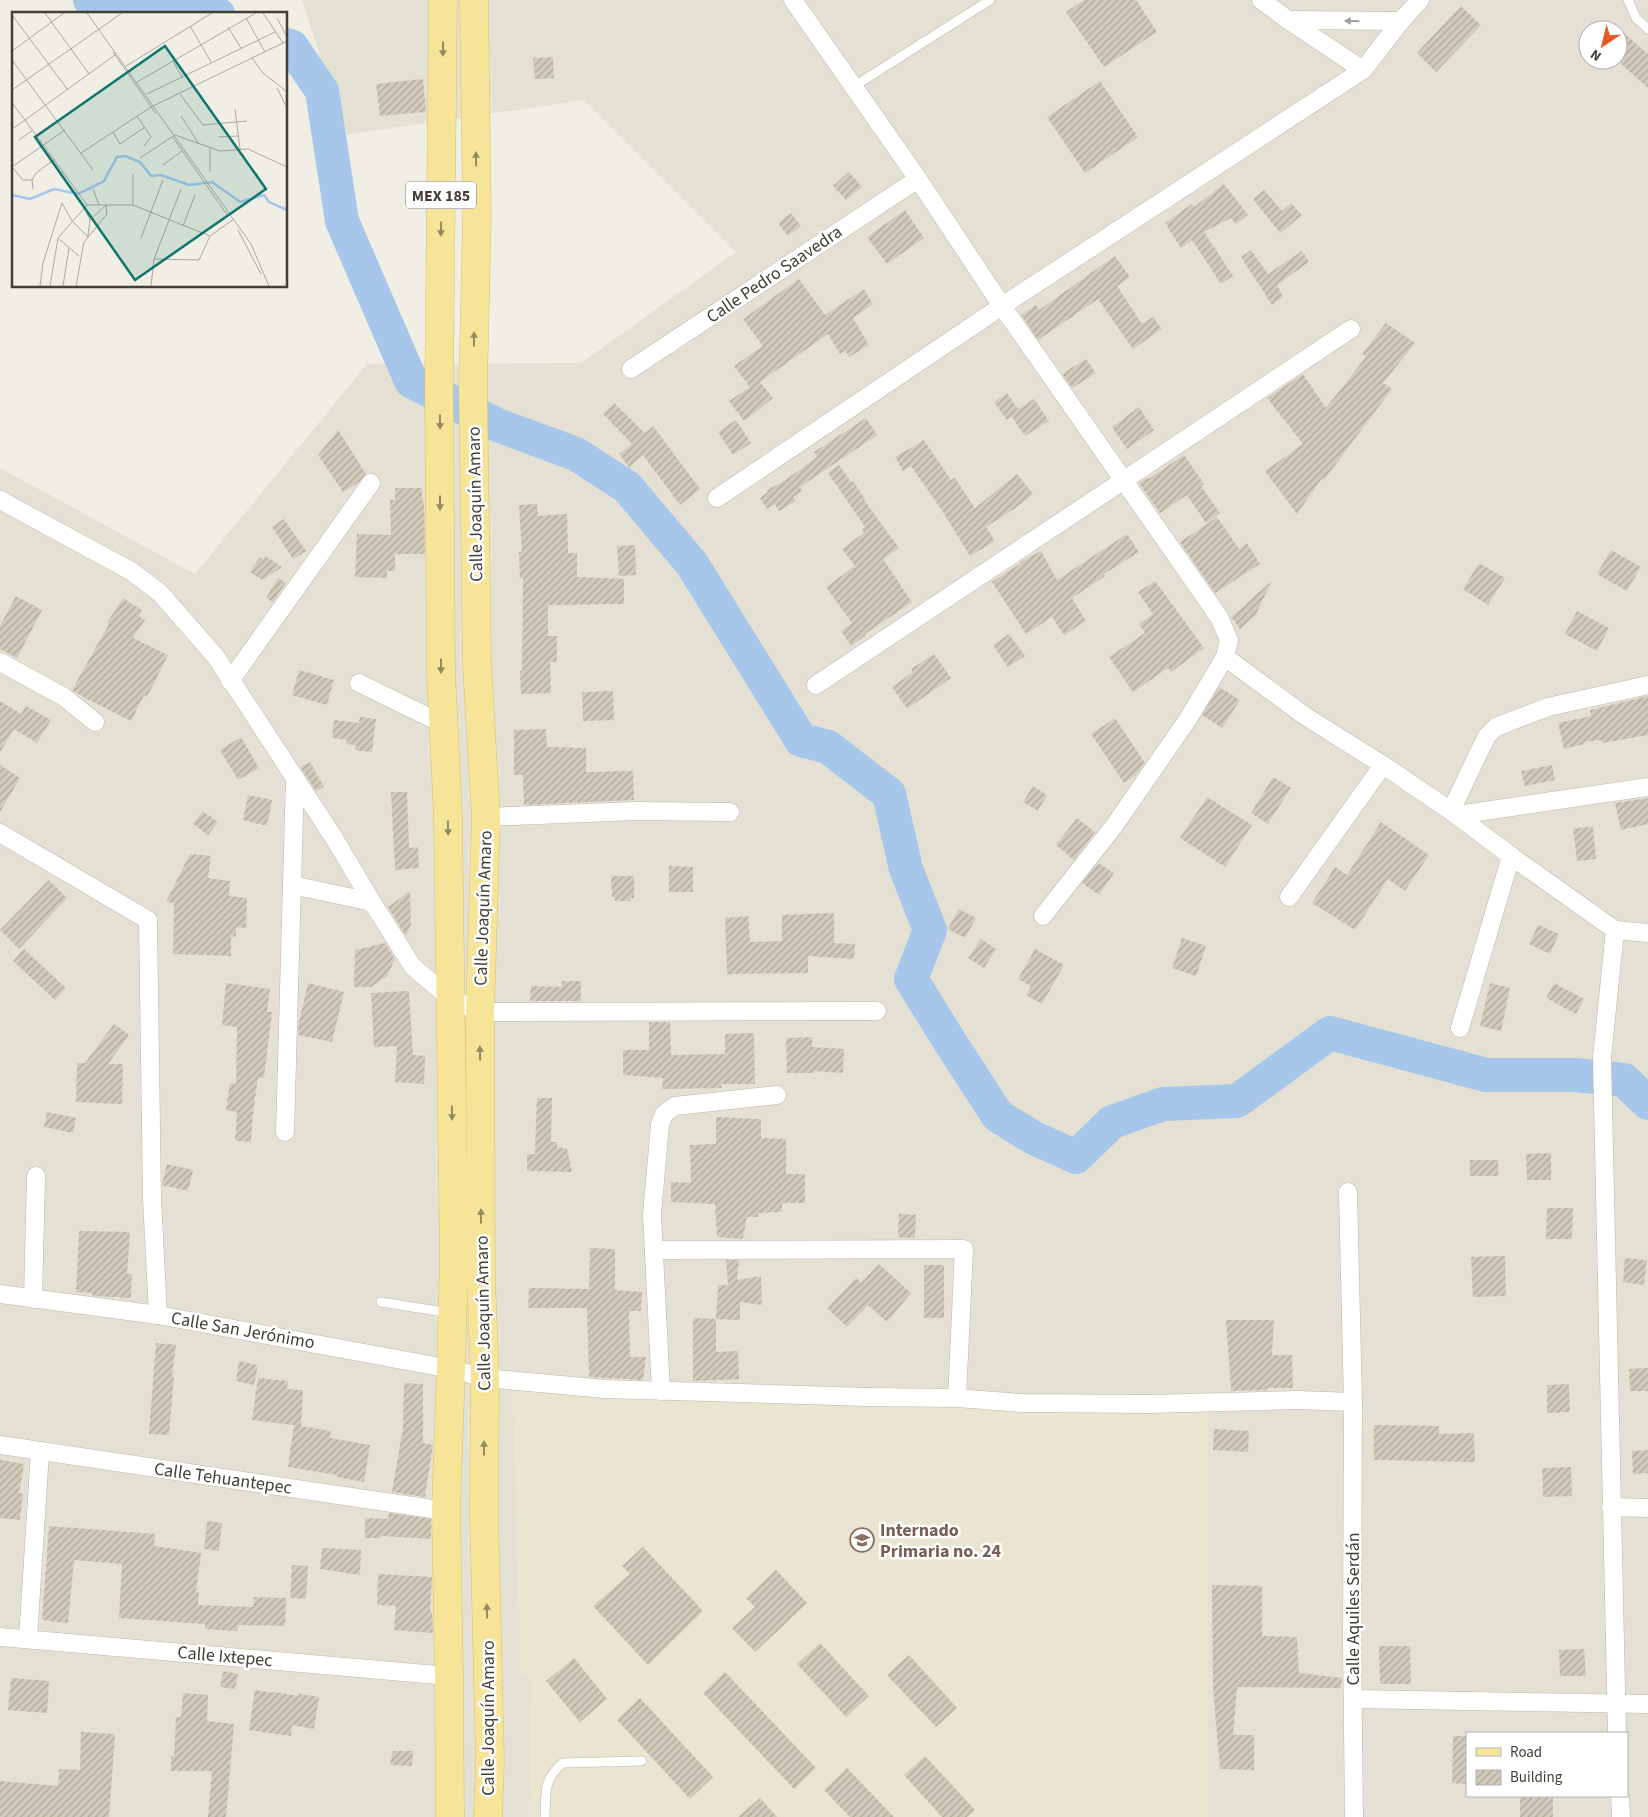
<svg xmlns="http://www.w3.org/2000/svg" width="1648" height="1817" font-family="'Source Sans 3',sans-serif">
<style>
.residential{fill:#e4e1d4;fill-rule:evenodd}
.education{fill:#e9e5d0}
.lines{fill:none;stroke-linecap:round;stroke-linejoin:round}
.river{stroke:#a6c7ea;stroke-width:34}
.building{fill:url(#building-hatch)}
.service-casing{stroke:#bcb7a9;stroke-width:10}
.minor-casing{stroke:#bcb7a9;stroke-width:19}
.primary-casing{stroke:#d9c36b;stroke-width:29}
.service{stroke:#fff;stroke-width:9}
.minor{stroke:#fff;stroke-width:18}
.primary{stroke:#f6e599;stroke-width:28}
.oneway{fill:#a19f9a}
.oneway2{fill:#948a62}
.labels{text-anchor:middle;stroke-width:5;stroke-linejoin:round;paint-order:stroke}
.shield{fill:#fff;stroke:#7b7972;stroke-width:1}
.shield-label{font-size:16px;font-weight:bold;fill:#433f35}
.street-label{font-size:18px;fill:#433f35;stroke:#fff}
.education-label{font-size:18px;font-weight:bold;fill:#785e54;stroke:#fff;text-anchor:start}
.inset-river{fill:none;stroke:#a6c7ea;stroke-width:2.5}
.inset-road{fill:none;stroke:#aba99f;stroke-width:1}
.view{fill:#0f766e;fill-opacity:0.15;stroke:#0f766e;stroke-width:2.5}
.inset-edge{fill:none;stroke:#433f35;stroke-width:2.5}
</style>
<defs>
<pattern id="building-hatch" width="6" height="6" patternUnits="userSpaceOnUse" patternTransform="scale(1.25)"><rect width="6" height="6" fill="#d2cbbc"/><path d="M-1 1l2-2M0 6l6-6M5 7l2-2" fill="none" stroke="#aca69a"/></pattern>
</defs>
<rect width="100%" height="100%" fill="#f1efe5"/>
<path class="residential" d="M302,0h1346v1817h-1648v-1349l195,106 172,-210 214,-1 155,-111 -152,-152 -239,35zM1588,30h30v30h-30zM1467,1733h160v63h-160z"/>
<path class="education" d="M512,1380l696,22 -1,415h-678l2,-141 -10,1z"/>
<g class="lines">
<g class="river">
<path d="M90,0l13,10 102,-2 13,6"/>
<path d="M286,45l6,2 30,44 20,130 69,160 84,43 81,30 51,33 65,77 109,176 27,7 61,47 17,75 24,61 -19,49 39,63 48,74 36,22 42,19 36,-35 51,-18 74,-3 93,-68 156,42h89l49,5 24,23"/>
</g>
</g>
<g class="building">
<path d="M1084,0h52l21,32 -53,35 -38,-55z"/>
<path d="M1461,6l20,19 -45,47 -19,-19z"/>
<path d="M1618,28l30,26v34l-30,-27z"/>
<path d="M553,57l1,21 -19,1 -2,-21z"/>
<path d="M423,79l3,33 -46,4 -4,-32z"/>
<path d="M1100,81l38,56 -53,36 -38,-56z"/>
<path d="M849,172l13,15 -16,13 -13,-14z"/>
<path d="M1224,184l24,31 -12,9 -5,-6 -27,14 29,44 -12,8 -29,-44 -11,8 -16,-25 27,-19 2,3z"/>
<path d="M1264,190l18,21 9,-8 11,12 -22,18 -27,-34z"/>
<path d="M905,210l19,28 -37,26 -20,-27z"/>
<path d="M791,213l10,13 -13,10 -10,-13z"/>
<path d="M1251,250l17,24 34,-23 7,11 -32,23 6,12 -11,8 -31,-48z"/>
<path d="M1115,256l15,21 -13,9 25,38 11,-7 9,12 -29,20 -35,-50 -60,41 -17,-25 15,-10 3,5z"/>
<path d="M799,279l26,36 39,-26 9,15 -20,14 16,27 -20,12 -3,-6 -6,3 -12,-20 -68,48 13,16 -29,23 -15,-20 21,-14 -16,-21 29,-20 -20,-27z"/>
<path d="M1386,323l29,20 -32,40 9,6 -68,91 -2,-2 -25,36 -32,-43 38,-27 -36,-46 36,-24 23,34 40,-51 -4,-3z"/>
<path d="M1086,359l10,14 -24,15 -10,-14z"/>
<path d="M1007,393l11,16 16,-10 15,22 -24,15 -13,-19 -5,3 -13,-18z"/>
<path d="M614,403l31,30 8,-7 47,63 -20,16 -37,-50 -14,12 -10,-13 13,-10 -29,-30z"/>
<path d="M1139,407l15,23 -27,19 -15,-22z"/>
<path d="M866,418l11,17 -77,52 2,4 -9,6 3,4 -17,10 -4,-7 -8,5 -7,-11 8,-6 -1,-2 17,-9 33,-24 -3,-5z"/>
<path d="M736,420l15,23 -18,12 -15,-23z"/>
<path d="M338,430l28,44 -7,8 -16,10 -25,-37z"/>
<path d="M924,440l27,40 4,-2 20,30 42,-34 16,20 -19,15 -28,18 9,14 -25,15 -29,-47 -30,-43 -8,5 -8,-14z"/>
<path d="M1184,455l20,29 -3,2 19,27 -14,10 -19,-28 -27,18 -21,-30 8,-5 1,1z"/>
<path d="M839,465l12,17 2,-1 12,18 -1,1 35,48 -16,11 29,43 -47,32 1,1 -15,11 -10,-15 11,-8 -26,-36 29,-21 -13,-17 22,-16 -2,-4 3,-2 -37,-54z"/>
<path d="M395,488h27v13h2l1,53h-30v17h-8v7l-32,-1 2,-43 34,1 -1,-35h5z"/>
<path d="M537,504l1,12 29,-2 1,39h9v24l47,2v25l-76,1v31h9v26h-7l1,31 -30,1 -1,-23h2l1,-93h-3l-1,-26h3l-3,-47z"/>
<path d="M1217,517l22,32 8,-6 13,21 -45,29 -35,-51z"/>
<path d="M284,519l22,32 -13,8 -21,-32z"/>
<path d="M1127,534l12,18 -35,22 1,2 -33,22 14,23 -22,14 -12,-18 -26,17 -34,-52 29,-19 -1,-1 21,-11 16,29z"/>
<path d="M635,545l1,30 -17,1 -2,-30z"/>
<path d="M1611,550l30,17 -14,24 -30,-17z"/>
<path d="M265,556l17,11 -20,13 -12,-8 10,-15 3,2z"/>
<path d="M1479,563l26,15 -17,27 -25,-16z"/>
<path d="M278,578l8,5 -13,19 -7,-4z"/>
<path d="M1155,581l49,67 -33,24 -3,-4 -35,24 -24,-35 36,-24 -6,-9 14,-10 -15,-22z"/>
<path d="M1272,581l-17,35 -15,13 -9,-12z"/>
<path d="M16,596l26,14 -25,48 -17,-9v-23z"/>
<path d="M123,598l19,12 -3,6 6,4 -12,18 35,17 -21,42 -3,-2 -13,26 -44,-22 -15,-9 37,-66 -2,-1z"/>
<path d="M1577,611l32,17 -12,23 -32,-17z"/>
<path d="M1009,634l16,22 -17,11 -15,-22z"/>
<path d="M934,654l17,24 -44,31 -15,-22 21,-15 -2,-3z"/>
<path d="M299,670l35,10 -7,25 -35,-10z"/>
<path d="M1219,687l21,13 -18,28 -20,-13z"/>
<path d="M613,691l1,29 -31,1 -1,-29z"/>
<path d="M1648,696v39l-46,8 -1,-3 -18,2 1,2 -20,5 -6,-26 33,-7 -1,-6z"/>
<path d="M0,701l21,13 5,-8 25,14 -14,23 -23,-14 -14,23z"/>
<path d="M360,717l16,2 -4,33 -17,-2 1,-5 -10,-1 1,-4 -15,-2 2,-18 25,3z"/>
<path d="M1115,718l30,45 -9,12 -12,8 -33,-49z"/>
<path d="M546,729l1,18 39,1v24l47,-1 1,29 -110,5 -1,-30h-9v-45z"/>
<path d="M241,737l18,31 -21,12 -18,-30z"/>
<path d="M310,762l14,25 -8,4 -16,-24z"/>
<path d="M0,765l20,13 -20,34z"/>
<path d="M1552,765l3,15 -30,6 -4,-15z"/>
<path d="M1273,777l18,11 -23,36 -17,-11z"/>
<path d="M1033,786l14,9 -9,16 -15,-9z"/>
<path d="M391,792h16l2,56 9,-1 1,21 -24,2z"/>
<path d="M248,795l24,5 -5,26 -24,-6z"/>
<path d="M1207,797l45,28 -27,42 -45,-29z"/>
<path d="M1648,798v26l-27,6 -6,-27z"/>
<path d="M203,811l15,11 -10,13 -15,-11z"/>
<path d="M1077,818l18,14 -21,28 -18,-15z"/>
<path d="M1381,822l48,33 -24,36 -17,-12 -33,51 -43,-27 23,-36 12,8z"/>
<path d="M1593,827l3,32 -19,2 -4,-33z"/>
<path d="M190,854l21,2 -3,22 22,3 -1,15 18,2 -1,30 -10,-1v10l-5,-1v20l-58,-2 1,-51 -8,-1z"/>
<path d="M1098,863l16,10 -15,22 -17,-12z"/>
<path d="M669,866l24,1v25h-24z"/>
<path d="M611,876h23v22h-4l1,3h-16v-4h-3z"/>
<path d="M49,880l18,18 -48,51 -19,-19z"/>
<path d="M410,891l1,34 -5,11 -18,-29z"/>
<path d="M959,909l17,9 -11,20 -17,-9z"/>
<path d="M834,913v30l21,1 -1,15 -46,-3v17l-81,1 -2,-56 23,-2 2,26 32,-1v-26z"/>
<path d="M1538,925l21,9 -9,20 -21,-10z"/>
<path d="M1182,938l24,8 -10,30 -24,-8z"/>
<path d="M981,939l15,10 -12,19 -16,-10z"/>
<path d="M385,943l10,16 -8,17 -16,11h-17l1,-37z"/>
<path d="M24,949l42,39 -11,12 -42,-39z"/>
<path d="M1035,949l29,16 -22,39 -16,-9 5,-9 -13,-7z"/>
<path d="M562,981h19v20h-51l1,-15 31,1z"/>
<path d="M226,983l44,6 -3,23h5l-8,66h-6l-5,34 -2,30 -16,-1 2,-29 -11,-2 4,-27 6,1 1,-57 -15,-2z"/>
<path d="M308,983l36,9 -12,50 -34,-7 1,-13z"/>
<path d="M1490,983l20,5 -9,43 -21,-5z"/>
<path d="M1554,983l30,16 -8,15 -30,-16z"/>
<path d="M409,991l4,64 12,1 -1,28 -29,-2 2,-36 -23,1 -3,-54z"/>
<path d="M649,1022h21l1,33 54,-1v-20l29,-1 1,51h-34l1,4 -60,1 1,-11 -40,-3v-25h26z"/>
<path d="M114,1024l15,11 -21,29h15l-1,40 -46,-2 1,-39h8z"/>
<path d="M812,1037v10l32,2 -1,24 -30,-2v2h-26l-1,-35z"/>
<path d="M537,1098h15l-1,44h6v5l10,2 5,23 -45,-1v-17h8z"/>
<path d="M47,1112l29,6 -3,15 -29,-6z"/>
<path d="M716,1117l45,2v19l25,1v35h19v29h-23v9l-24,1v4h-11l-4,21 -1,1 -25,-2 -2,-33 -44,-2v-20l20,1 -1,-38 26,-1z"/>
<path d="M1551,1153v27h-24l-1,-26z"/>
<rect x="1470" y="1160" width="28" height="16"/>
<path d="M167,1164l26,6 -5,21 -26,-6z"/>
<path d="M1547,1208h26l-1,31h-26z"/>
<path d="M899,1214l17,1 -1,23 -17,-1z"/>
<path d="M79,1231l51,1 -3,42h5l-1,24 -38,-2 -1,-3 -16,-1z"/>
<path d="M590,1248l25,1v41l27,2 -1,19h-12l1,46h16l-3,23 -54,-3 -2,-69h-59l1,-20 60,1z"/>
<path d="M1505,1256l1,40 -33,1 -2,-40z"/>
<path d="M1625,1258l22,2 -3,25 -21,-3z"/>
<path d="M726,1260h13l-2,20 24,-4 1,29 -22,-3v18l-24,-1 2,-34h10z"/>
<path d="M879,1264l32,29 -24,29 -19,-17 -21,22 -20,-19 29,-30 5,5z"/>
<rect x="924" y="1265" width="20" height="53"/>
<path d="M693,1318l23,1v33l22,-1 1,28 -46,2z"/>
<path d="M1226,1320h48l-2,35h20l1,33h-26v2l-36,1z"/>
<path d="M156,1343l20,2 -4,30h2l-5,60 -20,-1z"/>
<path d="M239,1361l19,4 -4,20 -18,-4z"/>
<path d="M1648,1368v23h-18l-1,-22z"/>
<path d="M258,1378l30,3 -1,8 16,1 -2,36 30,5 -1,7 40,7 -6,37 -27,-5v-2l-49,-8 6,-42 -42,-5z"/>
<path d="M404,1383l19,1v59l10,2 -8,52 -33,-5 11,-64z"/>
<path d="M1569,1384l1,28 -23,1v-28z"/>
<path d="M1374,1425l65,1v8l35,-1 1,29 -101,-2z"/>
<path d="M1214,1429l35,2 -1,21 -35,-2z"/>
<path d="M1648,1450v23l-15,1 -1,-23z"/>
<path d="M0,1460l24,4 -5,29 4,1 -3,26 -20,-2z"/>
<path d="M1571,1467l1,29 -29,1 -1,-29z"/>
<path d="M389,1513l42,6v20l-50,-3v2h-16v-20l23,1z"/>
<path d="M207,1521l15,2 -3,28 -15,-2z"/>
<path d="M49,1526l106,8 -1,12 47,7 -5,39h3l-1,13 55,2 1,-10 32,1 -1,28 -47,-1 -1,6 -32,-2v-5l-86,-6 3,-54 -48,-4 -6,63 -26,-3z"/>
<path d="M643,1547l60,64 -55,54 -55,-59 37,-32 -8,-8z"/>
<path d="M322,1548l39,2 -1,25 -40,-6z"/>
<path d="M292,1565l16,1 -2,33 -16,-1z"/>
<path d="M776,1570l31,33 -52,49 -23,-24 23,-21 -9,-9z"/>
<path d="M378,1574l54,3 -2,35h2l1,21 -39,-3 2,-24 -19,-1z"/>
<path d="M1212,1585l50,1v50l35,1 2,36 43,5 -1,10 -104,-1 -4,48h21v35l-34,-1 -7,-82z"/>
<path d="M820,1643l49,53 -23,21 -49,-53z"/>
<path d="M1379,1646h31l1,38h-31z"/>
<path d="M1584,1649l2,27h-26l-1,-26z"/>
<path d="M909,1655l48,53 -21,19 -49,-52z"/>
<path d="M574,1658l33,41 -27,23 -34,-41z"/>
<path d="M223,1671l15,3 -3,15 -15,-2z"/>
<path d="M725,1672l91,96 -22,21 -91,-96z"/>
<path d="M11,1678l38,3 -2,32 -39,-3z"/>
<path d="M255,1690l18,3v-1l25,4 1,-2 20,3 -5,32 -22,-4 -1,11 -42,-6z"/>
<path d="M183,1693l25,2 -1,26 27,3 -8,93h-18l4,-46h-41v-15h3l2,-39h5z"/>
<path d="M640,1698l73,79 -23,22 -73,-79z"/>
<path d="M81,1732l34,2 -6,83h-109v-36l58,5 1,-17 21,1z"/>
<path d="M1453,1736h14v48l-15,-1z"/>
<path d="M393,1751h20l-1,15 -22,-1z"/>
<path d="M925,1756l50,54 -8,7h-25l-38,-42z"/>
<path d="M847,1768l47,49h-44l-26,-27z"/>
<rect x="1520" y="1796" width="33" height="21"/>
<path d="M760,1798l17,19h-39z"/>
</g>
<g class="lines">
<g class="service-casing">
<g id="service">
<path d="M1628,0l8,18 12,11"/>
<path d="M853,87l137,-87"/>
<path d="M381,1302l69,11"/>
<path d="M545,1817c1,-24 -2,-38 18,-54l79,-2"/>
</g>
</g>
<g class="minor-casing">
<g id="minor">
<path d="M793,0l125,179 84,127 217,311 10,23 -4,17 80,59 78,49 68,46 60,45 104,74 -13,128 15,675"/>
<path d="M1261,0l27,20 75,50"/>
<path d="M1288,20l113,1"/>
<path d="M631,369l287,-190"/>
<path d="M717,498l285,-192 361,-236 38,-49 19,-21"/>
<path d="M0,500l131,71 29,22 56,64 118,181 38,64 41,65 37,31 30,14 397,-1"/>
<path d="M0,662l64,35 31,25"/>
<path d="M230,681l141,-198"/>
<path d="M359,683l84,41"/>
<path d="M816,685l535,-356"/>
<path d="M1451,811l28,-59 8,-16 9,-9 52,-20 100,-22"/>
<path d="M1457,815l191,-28"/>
<path d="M486,817l150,-6 94,1"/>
<path d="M0,833l148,87 4,278 6,117"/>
<path d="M292,885l80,17"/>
<path d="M1289,897l94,-132"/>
<path d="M1043,916l71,-90 74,-107 37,-62"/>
<path d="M1615,930l33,3"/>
<path d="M1460,1028l51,-172"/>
<path d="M285,1132l10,-354"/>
<path d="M1348,1192l5,210 -1,238 2,177"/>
<path d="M654,1250l310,-1 -7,149"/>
<path d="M0,1294l158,21 293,54 34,9 120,11 263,8 89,1 64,5 128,1 149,-4 55,2"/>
<path d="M33,1299l3,-123"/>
<path d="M661,1391l-9,-177 8,-89 4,-11 11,-8 102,-11"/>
<path d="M0,1445l446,66"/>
<path d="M1611,1507l37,1"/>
<path d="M0,1637l449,39"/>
<path d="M28,1639l12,-188"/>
<path d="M1353,1699l295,5"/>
<path d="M1620,1796l1,21"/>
</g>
</g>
<g class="primary-casing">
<g id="primary">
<path d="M443,0l-4,390 2,283 7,144 6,442 -3,110 -5,142 3,165 1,141"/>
<path d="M474,0l3,215 -4,173 4,277 9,152 -6,195 1,269 4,97 -1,135 6,248 -2,56"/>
</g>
</g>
<use href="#service" class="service"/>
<use href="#minor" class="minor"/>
<use href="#primary" class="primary"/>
</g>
<defs><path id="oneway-solid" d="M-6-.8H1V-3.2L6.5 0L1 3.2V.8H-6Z" transform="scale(1.25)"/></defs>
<use class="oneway" href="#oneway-solid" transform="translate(1352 21) rotate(-179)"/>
<g class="oneway2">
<use href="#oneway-solid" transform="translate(443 49) rotate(91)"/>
<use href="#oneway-solid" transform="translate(476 159) rotate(-91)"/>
<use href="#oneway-solid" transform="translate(441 229) rotate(91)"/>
<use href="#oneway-solid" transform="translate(474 339) rotate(-89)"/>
<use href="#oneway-solid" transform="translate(440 422) rotate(89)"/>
<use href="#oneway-solid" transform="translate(440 503) rotate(90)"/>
<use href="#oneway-solid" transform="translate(441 666) rotate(90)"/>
<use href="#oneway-solid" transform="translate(448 828) rotate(89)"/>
<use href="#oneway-solid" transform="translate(480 1053) rotate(-91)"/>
<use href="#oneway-solid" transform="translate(452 1113) rotate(89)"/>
<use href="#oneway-solid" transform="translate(481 1216) rotate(-90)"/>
<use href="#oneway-solid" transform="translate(484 1448) rotate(-90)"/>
<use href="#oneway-solid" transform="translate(487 1611) rotate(-91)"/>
</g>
<defs>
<g id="school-ring" transform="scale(1.25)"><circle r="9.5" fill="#fff" stroke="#8d6e63" stroke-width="1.5"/><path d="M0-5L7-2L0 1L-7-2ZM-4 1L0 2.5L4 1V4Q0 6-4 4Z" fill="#8d6e63"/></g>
</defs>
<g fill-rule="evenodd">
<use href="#school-ring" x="862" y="1540"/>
</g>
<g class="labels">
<rect class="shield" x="406" y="181.5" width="70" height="27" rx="4"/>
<g class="shield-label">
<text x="441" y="201">MEX 185</text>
</g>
<g class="street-label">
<text transform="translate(774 274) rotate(-34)" y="6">Calle Pedro Saavedra</text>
<text transform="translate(475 504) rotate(-91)" y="6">Calle Joaquín Amaro</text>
<text transform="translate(483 908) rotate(-88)" y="6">Calle Joaquín Amaro</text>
<text transform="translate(483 1313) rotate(-91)" y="6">Calle Joaquín Amaro</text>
<text transform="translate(243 1330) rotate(10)" y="6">Calle San Jerónimo</text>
<text transform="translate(223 1478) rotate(8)" y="6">Calle Tehuantepec</text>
<text transform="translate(1353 1609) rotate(-90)" y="6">Calle Aquiles Serdán</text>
<text transform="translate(225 1656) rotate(5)" y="6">Calle Ixtepec</text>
<text transform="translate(488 1718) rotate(-90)" y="6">Calle Joaquín Amaro</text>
</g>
<g class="education-label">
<text x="880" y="1536">Internado<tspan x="880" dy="21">Primaria no. 24</tspan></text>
</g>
</g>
<g transform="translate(12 12)">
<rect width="275" height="275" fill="#f1efe5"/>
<path class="inset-river" d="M0,183l18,4 24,-10 24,5 26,-13 13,-24 8,-1 15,6 11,14 10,-1 28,10 23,-3 28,20 24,-7 5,7 18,8"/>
<path class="inset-road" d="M33,1l44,61M75,1l164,231 18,42M251,1l20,30M0,3l56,75M234,6l19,34M265,6l10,19M178,14l21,36M216,15l13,21M0,39l52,-38M101,40l43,62M240,46l11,15 24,19M0,48l81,110M161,49l9,16M114,54l86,-53M125,70l119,-69M265,76l10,20M0,78l110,-77M135,82l128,-62M168,82l23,31 44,-4M0,91l13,17 90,-65M223,97l5,40M125,104l14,21 -7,9M169,104l18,28M0,117l13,-9 62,85h46l77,31M101,120l7,12 25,-17M160,124l56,80M206,125l20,-1M7,128l14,-10M69,141l70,-46 136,-66M128,146l35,-23 45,16 28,-2 39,18M151,153l19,-14M0,155l53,-37M0,155l11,13h9l1,9M198,160v-24M20,168l4,-7 19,-14M81,177l6,16M50,191l10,18 16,16M121,193v-31M72,195l6,13 -2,16M78,208l16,-15M171,214l12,-31M226,218l23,44M129,226l22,-58M47,227l20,17M142,247l45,1 11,-24 24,-17M28,274l3,-23 19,-60M38,274l8,-48 29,-33M51,274l6,-38M64,274l8,-44 23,-28 -1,-9M139,274l3,-27 27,-70"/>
<path class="view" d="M153,34l101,143 -131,91 -100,-143z"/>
<rect width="275" height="275" class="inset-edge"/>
</g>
<rect x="1466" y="1732" width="162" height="65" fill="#ffffff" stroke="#b4b2ae"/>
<rect x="1476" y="1748" width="25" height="8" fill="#f6e599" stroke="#b4b2ae"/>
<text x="1510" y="1757" font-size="15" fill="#433f35">Road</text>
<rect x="1476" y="1770" width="25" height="15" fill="url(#building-hatch)" stroke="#b4b2ae"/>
<text x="1510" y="1782" font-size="15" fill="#433f35">Building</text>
<g transform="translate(1603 45) rotate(215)"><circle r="24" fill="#ffffff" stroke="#b4b2ae"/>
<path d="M0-4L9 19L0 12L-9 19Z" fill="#e85725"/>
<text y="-8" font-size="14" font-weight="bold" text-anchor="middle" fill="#433f35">N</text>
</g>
</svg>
